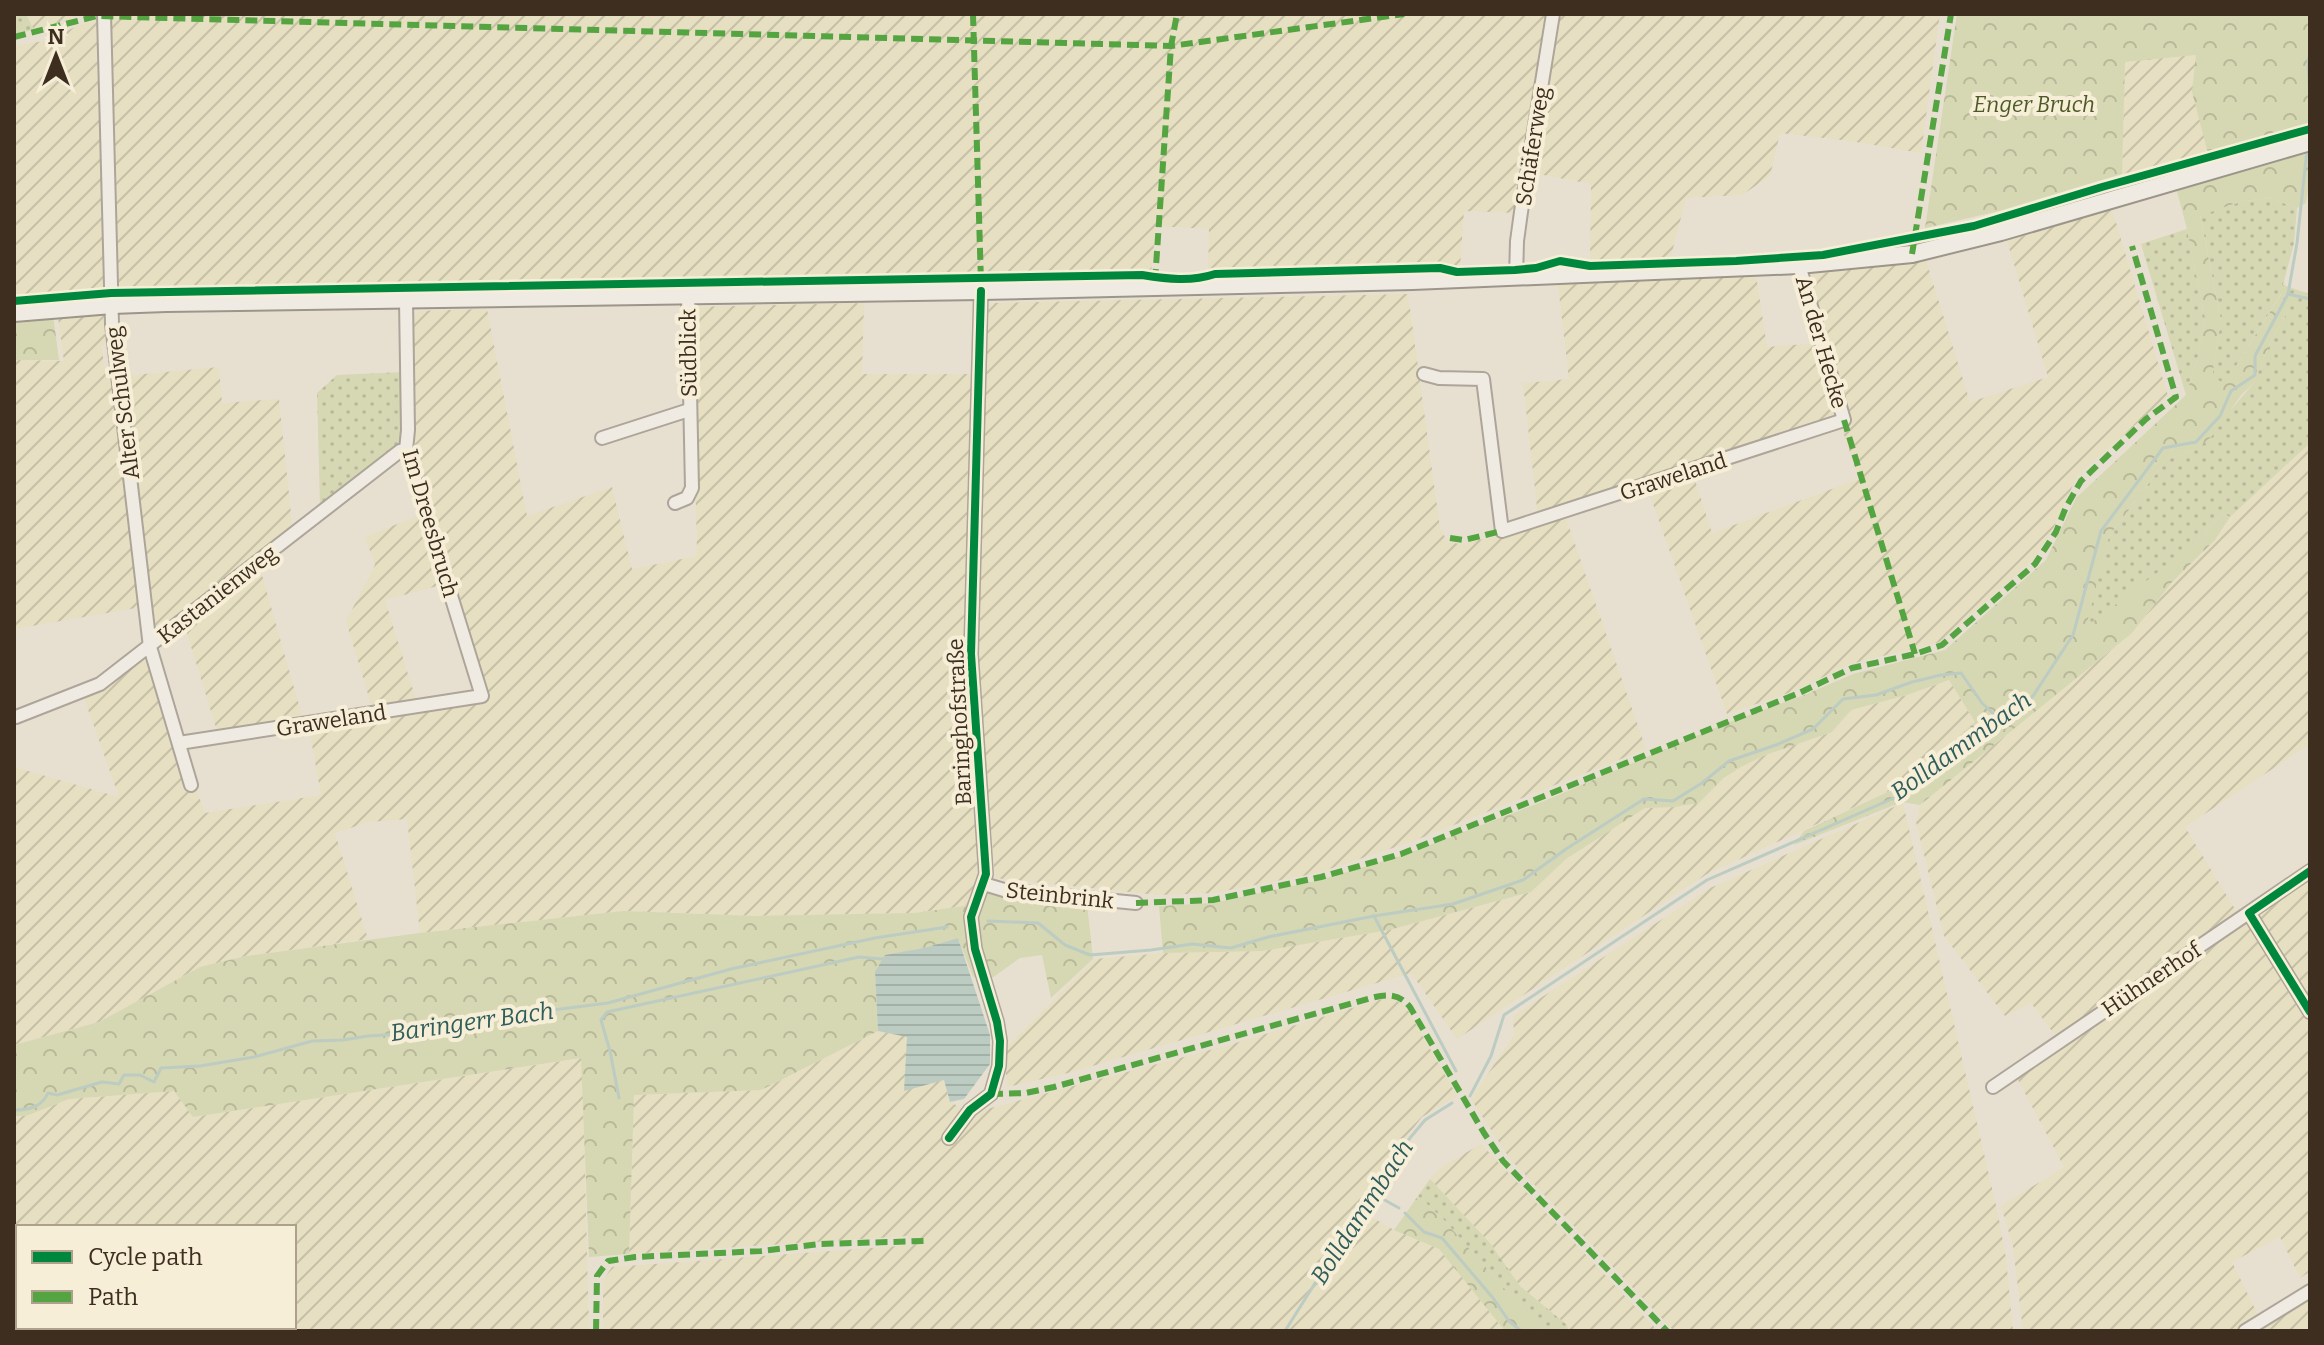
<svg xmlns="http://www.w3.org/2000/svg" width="2324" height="1345" font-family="Bitter,serif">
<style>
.farmland{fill:url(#farmland-furrows);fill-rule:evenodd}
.grass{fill:url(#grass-dots)}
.forest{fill:url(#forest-crowns)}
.water{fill:url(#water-rules)}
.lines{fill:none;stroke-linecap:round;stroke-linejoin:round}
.stream{stroke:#bcccc2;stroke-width:3}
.street-casing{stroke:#ada599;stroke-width:16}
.secondary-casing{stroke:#9c958a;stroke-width:20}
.street{stroke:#efebe3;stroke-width:12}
.secondary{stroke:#efebe3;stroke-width:16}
.quiet{stroke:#54a441;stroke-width:6;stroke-dasharray:12 6;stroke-linecap:butt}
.cycleway-casing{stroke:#f7eed8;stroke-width:13}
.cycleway{stroke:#00873e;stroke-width:8}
.labels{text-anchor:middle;stroke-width:8;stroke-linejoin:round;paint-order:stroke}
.park-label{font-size:22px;font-style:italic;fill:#4d5a26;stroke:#f7eed8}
.street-label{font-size:22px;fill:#3d2e20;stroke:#f7eed8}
.water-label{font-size:24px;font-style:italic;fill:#2f5d5a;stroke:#f7eed8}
</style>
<defs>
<pattern id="farmland-furrows" width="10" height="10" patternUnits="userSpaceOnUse" patternTransform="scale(2)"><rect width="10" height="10" fill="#e6dfc2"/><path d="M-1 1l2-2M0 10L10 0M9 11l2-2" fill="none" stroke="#c6c0a6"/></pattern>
<pattern id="grass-dots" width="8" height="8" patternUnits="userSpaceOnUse" patternTransform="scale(2)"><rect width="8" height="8" fill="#d6d7b3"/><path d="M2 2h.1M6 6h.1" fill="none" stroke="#b9b99a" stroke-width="1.8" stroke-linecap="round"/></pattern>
<pattern id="forest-crowns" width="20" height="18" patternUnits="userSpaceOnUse" patternTransform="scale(2)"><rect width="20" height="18" fill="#d6d7b3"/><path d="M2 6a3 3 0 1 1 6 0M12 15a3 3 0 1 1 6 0" fill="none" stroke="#b9b99a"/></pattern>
<pattern id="water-rules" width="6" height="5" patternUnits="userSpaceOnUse" patternTransform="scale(2)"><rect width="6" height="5" fill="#bcccc2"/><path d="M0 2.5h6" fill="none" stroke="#a2b0a6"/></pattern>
</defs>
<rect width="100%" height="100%" fill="#e7e0d1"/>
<g class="farmland">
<path d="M26,14h60l-52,16z"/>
<path d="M98,14h1451l-32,199 -53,-2 -4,57 -25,-1 -219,5 -8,3 1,-46 -53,-3 -5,47 -1046,16 -91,9v-252l30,-5 40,-18 12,-2z"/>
<path d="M1559,14h381l-19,139 -71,-12 -70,-8 -10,43 -28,19 -56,3 -16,62 -80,3 1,-79 -58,-11z"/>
<path d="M2196,54l42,93 -116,27 3,-112z"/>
<path d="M2112,209l56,187 -91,80 -25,55 -19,29 -93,82 -90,22 -56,27 -67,23 -80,-227 46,-13 19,59 147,-54 -18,-53 9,-4 -43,-147 119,-15 44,142 78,-25 -41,-136z"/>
<path d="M1756,275l11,72 51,-4 20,68 -3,8 -297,97 -15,-133 46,-4 -11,-94z"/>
<path d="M1408,294l32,234 7,13 12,3 44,-9 62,-20 81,234 -235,93 -94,31 -103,20 -56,2 -163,-17 -18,-224 8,-338 6,-13z"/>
<path d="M864,303l-2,71h113l-9,280 16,217 -6,20 -12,15 -49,7 -160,3 -131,-5 -204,22 -13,-114 -38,3 -34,11 33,106 -122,17 -46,11 -101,55 -85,23v-278l105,30 -35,-99 20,-8 36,-29 9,1 56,151 116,-18 -12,-67 180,-29 -74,-240 -2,-141 5,-7 69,-2 40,207 85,-29 20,82 65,-13 -5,-249z"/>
<path d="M108,315l2,22 -8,10 2,20 10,1 28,239 -128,22v-269l50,1 -6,-43z"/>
<path d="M219,367l3,36 57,-4 13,124 -4,8 -129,102 -7,-3 -30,-254z"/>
<path d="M2310,443v301l-125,83 58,95 67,-46v402l-2,-5 -8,5 -20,-41 -48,25 28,57 -19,12h-137l-1,-4 -11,4h-69l-10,-85 -12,-40 63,-39 -47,-89 46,-32 -32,-43 -26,13 -61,-80 -28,-114 4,-17 212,-172 40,-51 43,-42 15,-23z"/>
<path d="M422,514l23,70 -60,16 32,103 -44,8 -27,-90 29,-56 -10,-28z"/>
<path d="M260,568l43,151 -86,12 -32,-104z"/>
<path d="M1949,680l26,42 -66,60 -202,92 -250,165 -46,-66 -339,99 -65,15 -3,-38 91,-90 68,-6 99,-2 127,-21 142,-38 35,-33 79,-51 30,-1 24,-4 23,-24 19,-12 22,-11 69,-24 19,-22 56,-15z"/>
<path d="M1903,803l95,411 8,44 7,73h-339l-164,-172 -39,-60 43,-64 -1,-19 197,-128z"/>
<path d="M1389,997l16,8 52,91 -35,21 -28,36 -38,55 38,22 45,19 66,82h-902v-51l9,-13 301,-22 -5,-9 -279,18 5,-159 127,-5 117,-59 29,5 37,44 6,22 22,11 257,-68z"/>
<path d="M582,1058l7,273h-575v-215h12l43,-17 105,-8 19,26zM18,1227h276v100h-276z"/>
<path d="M1481,1144l177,187h-90l-1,-6 -47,-39 -30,-43 -60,-64 11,-12z"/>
<path d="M2310,1296v35h-57z"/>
</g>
<g class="grass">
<path d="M14,14h12l8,16 -20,4z"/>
<path d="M2267,197l30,11 -3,35 -11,42 27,9v149l-80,74 -9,-4 -26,31 -110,85 24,-93 58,-77 29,-9 57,-66 17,-41 18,-32 -7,-17 -45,72 -14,17 -10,-6 9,-57 -21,-105 33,-11z"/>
<path d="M2187,229l18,88 -7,39 -12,39 -45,-151z"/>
<path d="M405,372l-3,67 -4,6 -78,61 -3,-113 20,-18z"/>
<path d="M1430,1179l60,64 30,43 47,39 1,6h-26l-99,-112 -25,-23z"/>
</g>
<g class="forest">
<path d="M1957,14h353v163l-4,26 -9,5 -30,-11 -34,7 -33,12 21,104 -9,57 10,5 14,-16 46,-73 6,18 -18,32 -17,41 -11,10 -30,42 -16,14 -29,9 -58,77 -23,91 109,-83 26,-31 9,4 -15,23 -43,42 -40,51 -212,172 -18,-3 -108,43 10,-14 105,-49 66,-60 -26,-42 -42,15 -56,15 -19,22 -69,24 -22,11 -19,12 -23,24 -24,4 -30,1 -79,51 -35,33 -142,38 -127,21 -99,2 -4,-47 54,-3 107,-23 81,-24 143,-55 180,-77 78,-28 51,-22 92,-24 101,-90 30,-62 110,-103 12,-39 7,-39 -18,-88 -12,-45 61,-16 2,-20 -30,5 -16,-61 4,-37 -71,7 -3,112 -123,37 -74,17z"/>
<path d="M53,315l6,45h-45v-42z"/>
<path d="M976,891l111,12 6,56 -42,39 -9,-43 -22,3 -31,22 -16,-3 -15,-39 -34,10 -49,24 3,59 -117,59 -127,5 -5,159 -40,3 -8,-199 -388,59 -19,-26 -105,8 -43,17h-12v-71l85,-23 101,-55 46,-11 174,-23 204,-22 131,5 160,-3 49,-7z"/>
<path d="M1418,1196l25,23 99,112h-37l-66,-82 -45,-19z"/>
</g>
<path class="water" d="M958,938l32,97v29l-26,35 -14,3 -6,-22 -40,11 3,-54 -29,-6 -3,-59 10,-17 39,-7z"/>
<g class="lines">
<g class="stream">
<path d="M2310,56l-2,4 2,41"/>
<path d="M2308,138l2,-21"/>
<path d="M2288,294l22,5"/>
<path d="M1374,916l82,155"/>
<path d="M988,921l50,2 27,22 25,10 61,-5 41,-6 39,4 37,-11 106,-21 79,-12 70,-24 43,-31 78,-50 29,2 29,-18 27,-22 47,-16 37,-16 30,-30 33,-4 36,-13 29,-7 20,-2 21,30 18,17"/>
<path d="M1470,1096l21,-40 13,-41 203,-135 187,-82 56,-39 83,-63 40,-61 28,-104 62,-83 33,-6 24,-26 11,-25 24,-16v-19l33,-62 9,-51 10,-93"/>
<path d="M619,1098l-9,-47 -9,-31 6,-8 252,-55 24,2"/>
<path d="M14,1110c15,0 28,-3 34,-17l9,2 45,-13 17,2 5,-9h16l14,7 7,-14 39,-2 54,-9 58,-16 31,-1 25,-4 46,-3 36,-10 158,-20 123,-34 144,-31 72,-11"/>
<path d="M1372,1193l27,15"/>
<path d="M1405,1213l19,19 18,6 51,60 16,23 12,10"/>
<path d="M1285,1331l110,-175 30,-36 27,-17"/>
</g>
<g class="street-casing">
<g id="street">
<path d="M104,14l8,310 38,323 41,138"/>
<path d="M1516,278l1,-37 4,-29 32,-198"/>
<path d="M1424,374l15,4 44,1 19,152 342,-111 -45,-155"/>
<path d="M602,438l87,-28"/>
<path d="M675,503l12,-5 5,-10 -4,-193"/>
<path d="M16,717l84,-33 300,-233 6,-1"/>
<path d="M179,743l303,-47 -76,-246 2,-20 -2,-130"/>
<path d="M984,884l20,6 132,13"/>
<path d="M2249,913l61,99"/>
<path d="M1993,1087l317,-216"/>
<path d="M949,1138l21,-28 21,-16 8,-28 1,-25 -3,-19 -22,-73 -4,-32 15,-43 -15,-220 10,-363"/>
<path d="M2245,1331l65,-40"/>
</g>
</g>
<g class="secondary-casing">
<path id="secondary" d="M14,313l98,-8 54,-2 815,-12 432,-10 386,-16 113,-11 89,-22 309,-90"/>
</g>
<use href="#street" class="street"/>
<use href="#secondary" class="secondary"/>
<g class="quiet">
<path d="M973,14l8,269"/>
<path d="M14,37l83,-21 1074,30 233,-32"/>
<path d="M1912,254l39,-240"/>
<path d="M1155,281l16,-235 6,-32"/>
<path d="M1844,420l71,234"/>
<path d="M1450,538l14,2 38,-9"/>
<path d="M14,717h2"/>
<path d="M1136,903l77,-3 108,-23 80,-23 398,-161 53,-25 63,-14 27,-9 93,-81 21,-32 10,-25 15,-26 65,-62 30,-22 -44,-151"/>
<path d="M991,1094l35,-1 28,-6 317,-89c15,-4 28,-5 39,9l74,126 19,28 164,170"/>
<path d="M596,1331l1,-55 11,-15 27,-4 126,-6 59,-7 104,-3"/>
</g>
<g class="cycleway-casing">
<g id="cycleway">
<path d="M14,301l97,-8 1031,-18c25,4 49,7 73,-1l225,-6 17,4 58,-2 21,-2 24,-7 30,5 146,-5 87,-6 151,-29 128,-39 208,-58"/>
<path d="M2310,871l-61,42 61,99"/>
<path d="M949,1138l21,-28 21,-16 8,-28 1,-25 -3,-19 -22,-73 -4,-32 15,-43 -15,-220 10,-363"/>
</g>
</g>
<use href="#cycleway" class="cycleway"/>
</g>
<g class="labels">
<g class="park-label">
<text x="2034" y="112">Enger Bruch</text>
</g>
<g class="street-label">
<text transform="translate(1532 146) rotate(-81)" y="8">Schäferweg</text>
<text transform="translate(1822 342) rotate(74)" y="8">An der Hecke</text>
<text transform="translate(688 353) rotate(-91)" y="8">Südblick</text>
<text transform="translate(122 403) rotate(-97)" y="8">Alter Schulweg</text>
<text transform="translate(1673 476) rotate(-18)" y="8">Graweland</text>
<text transform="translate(431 523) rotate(74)" y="8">Im Dreesbruch</text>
<text transform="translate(217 594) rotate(-38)" y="8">Kastanienweg</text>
<text transform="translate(331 720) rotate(-9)" y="8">Graweland</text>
<text transform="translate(959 722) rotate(-93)" y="8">Baringhofstraße</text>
<text transform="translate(1060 895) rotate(6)" y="8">Steinbrink</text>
<text transform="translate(2151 979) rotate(-34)" y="8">Hühnerhof</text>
</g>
<g class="water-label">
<text transform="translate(1961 746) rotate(-36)" y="8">Bolldammbach</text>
<text transform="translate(472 1022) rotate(-8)" y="8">Baringerr Bach</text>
<text transform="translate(1362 1212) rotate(-57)" y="8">Bolldammbach</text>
</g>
</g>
<rect width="2324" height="1345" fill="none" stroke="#3d2e20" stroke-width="32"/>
<rect x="16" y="1225" width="280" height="104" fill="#f7eed8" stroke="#ada18e" stroke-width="2"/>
<rect x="32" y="1251" width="40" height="12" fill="#00873e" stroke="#ada18e" stroke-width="2"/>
<text x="88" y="1265" font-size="24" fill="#3d2e20">Cycle path</text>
<rect x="32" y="1291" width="40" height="12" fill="#54a441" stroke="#ada18e" stroke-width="2"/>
<text x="88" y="1305" font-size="24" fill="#3d2e20">Path</text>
<g transform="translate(56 56)" stroke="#f7eed8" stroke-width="6" paint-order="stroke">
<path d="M0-6L14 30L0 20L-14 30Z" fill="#3d2e20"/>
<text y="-12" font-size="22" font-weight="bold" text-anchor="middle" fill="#3d2e20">N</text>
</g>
</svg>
